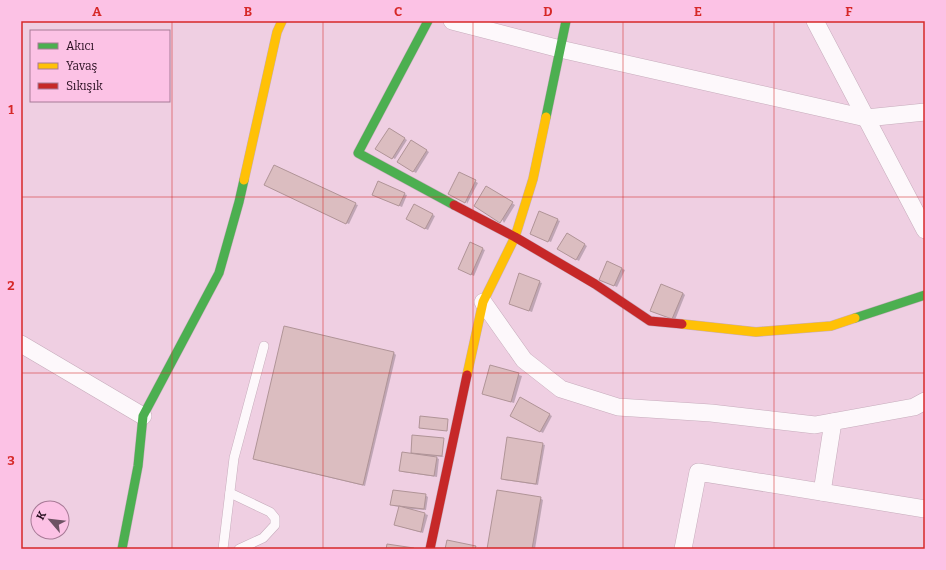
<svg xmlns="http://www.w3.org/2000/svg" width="946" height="570" font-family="Bitter,serif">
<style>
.shadow{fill:#0003}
.building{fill:#dbbdc0;stroke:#b09497}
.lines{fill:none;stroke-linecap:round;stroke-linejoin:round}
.lane-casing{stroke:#c7acbc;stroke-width:10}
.street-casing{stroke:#c7acbc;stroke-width:18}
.fast-casing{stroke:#c7acbc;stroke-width:10}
.slow-casing{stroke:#c7acbc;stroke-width:10}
.jam-casing{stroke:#c7acbc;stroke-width:10}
.lane{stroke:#fdf8fb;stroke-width:9}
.street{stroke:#fdf8fb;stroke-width:17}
.fast{stroke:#4caf50;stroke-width:9}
.slow{stroke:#ffc107;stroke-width:9}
.jam{stroke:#c62828;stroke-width:9}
.grid{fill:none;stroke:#d62828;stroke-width:1;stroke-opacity:0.55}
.neatline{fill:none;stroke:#d62828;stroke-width:1.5}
.grid-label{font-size:13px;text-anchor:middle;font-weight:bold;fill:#d62828}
</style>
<rect width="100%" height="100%" fill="#efcfe2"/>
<g class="shadow">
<path d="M389,129l18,11 -12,19 -18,-10z"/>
<path d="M412,141l17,11 -13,21 -17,-11z"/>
<path d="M460,173l18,10 -11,21z"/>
<path d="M268,186l87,18 3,1 -9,19z"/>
<path d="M487,187l28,18 -11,18z"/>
<path d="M404,194l3,1 -5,12 -26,-11z"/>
<path d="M414,205l21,11 -7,14 -21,-11z"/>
<path d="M540,212l20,9 -9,21 -17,-7z"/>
<path d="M568,234l19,12 -8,15 -20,-12z"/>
<path d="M470,243l15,7 -11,26 -12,-6z"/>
<path d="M607,262l18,8 -8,17 -17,-8z"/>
<path d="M539,282l3,1 -10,29 -20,-7z"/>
<path d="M683,293l2,2 -10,25 -21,-8z"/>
<path d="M394,353l2,2 -31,131 -109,-26 -2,-2z"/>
<path d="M491,366l31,10 -8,27 -28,-8z"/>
<path d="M520,399l32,17 -9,17 -32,-18z"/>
<path d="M413,436l31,21 -11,-1 6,3 -2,18 -34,-5 8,-18z"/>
<path d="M542,444l3,1 -7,40 -34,-5 -2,-2z"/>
<path d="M425,495l3,2 -2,13 -15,-1 -1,1 15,4 3,1 -5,18 -25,-7 -3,-1 5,-18 -6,-1 -3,-2z"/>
<path d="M540,498l3,2 -8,49h-47z"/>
</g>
<g class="building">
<path d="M389,128l16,10 -13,21 -17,-10z"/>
<path d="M411,140l16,10 -14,22 -16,-10z"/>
<path d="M274,165l82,38 -10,21 -82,-39z"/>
<path d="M459,172l17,8 -11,23 -17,-9z"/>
<path d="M378,181l27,12 -6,13 -27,-11z"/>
<path d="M486,186l27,16 -13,21 -26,-17z"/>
<path d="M414,204l19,10 -8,15 -19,-10z"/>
<path d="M539,211l19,8 -10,23 -18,-8z"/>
<path d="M567,233l18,11 -9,16 -19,-11z"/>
<path d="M470,242l13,6 -12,27 -13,-6z"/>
<path d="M607,261l15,7 -8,18 -15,-6z"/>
<path d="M519,273l21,8 -11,30 -20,-7z"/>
<path d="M661,284l22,9 -11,26 -22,-8z"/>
<path d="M284,326l110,26 -31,133 -110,-26z"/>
<path d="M490,365l29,8 -8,29 -29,-8z"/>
<path d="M520,397l30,17 -10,18 -30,-16z"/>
<path d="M420,416l28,3 -1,12 -28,-3z"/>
<path d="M412,435l32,3 -2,18 -31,-3z"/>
<path d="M507,437l36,6 -7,41 -35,-5z"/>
<path d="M402,452l35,5 -3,19 -35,-5z"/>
<path d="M393,490l33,4 -2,15 -34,-4z"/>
<path d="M497,490l44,7 -9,52h-45z"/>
<path d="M399,506l26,7 -4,19 -27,-7z"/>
<path d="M447,540l29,6 -1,3h-30z"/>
<path d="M387,544l27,4 -1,1h-27z"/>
</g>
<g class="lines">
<g class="lane-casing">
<g id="lane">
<path d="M230,493l40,19 5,6v7l-12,13 -24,11"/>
<path d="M223,549l11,-91 30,-112"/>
</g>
</g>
<g class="street-casing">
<g id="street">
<path d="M452,21l108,28 306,69 59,-6"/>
<path d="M815,21l110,209"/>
<path d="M483,302l41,58 37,29 57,18 93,6 104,12 99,-18 11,-6"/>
<path d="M21,344l122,72"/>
<path d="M822,492l11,-70"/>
<path d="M683,549l15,-77 227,37"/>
</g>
</g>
<g class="fast-casing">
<g id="fast">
<path d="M428,21l-70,132 96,52"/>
<path d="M546,117l20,-96"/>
<path d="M855,318l70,-23"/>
<path d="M122,549l16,-83 5,-50 76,-143 20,-71 5,-22"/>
</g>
</g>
<g class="slow-casing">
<g id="slow">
<path d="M244,180l33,-148 5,-11"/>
<path d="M682,324l74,8 75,-6 24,-8"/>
<path d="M467,375l16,-73 32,-65 18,-58 13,-62"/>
</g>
</g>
<g class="jam-casing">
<g id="jam">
<path d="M454,205l61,32 80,47 55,37 32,3"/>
<path d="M430,549l37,-174"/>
</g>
</g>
<use href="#lane" class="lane"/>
<use href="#street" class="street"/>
<use href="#fast" class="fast"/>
<use href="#slow" class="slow"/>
<use href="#jam" class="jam"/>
</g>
<path class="grid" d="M172,21v528M323,21v528M473,21v528M623,21v528M774,21v528M21,197h904M21,373h904"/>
<rect width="946" height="570" fill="none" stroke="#fcc2e5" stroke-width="44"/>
<rect x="30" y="30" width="140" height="72" fill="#fcc2e5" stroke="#a77a96"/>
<rect x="38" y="43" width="20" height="6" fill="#4caf50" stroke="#a77a96"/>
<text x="66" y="50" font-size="12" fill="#270e1f">Akıcı</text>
<rect x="38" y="63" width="20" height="6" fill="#ffc107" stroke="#a77a96"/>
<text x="66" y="70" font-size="12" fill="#270e1f">Yavaş</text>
<rect x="38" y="83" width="20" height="6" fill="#c62828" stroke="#a77a96"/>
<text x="66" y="90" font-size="12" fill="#270e1f">Sıkışık</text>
<g transform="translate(50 520) rotate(298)"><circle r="19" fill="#fcc2e5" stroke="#a77a96"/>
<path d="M0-3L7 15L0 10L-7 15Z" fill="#6d5263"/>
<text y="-6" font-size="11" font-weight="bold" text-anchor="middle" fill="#270e1f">K</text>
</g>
<rect x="22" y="22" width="902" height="526" class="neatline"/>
<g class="grid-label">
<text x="97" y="16">A</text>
<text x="248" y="16">B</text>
<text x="398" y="16">C</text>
<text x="548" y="16">D</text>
<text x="698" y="16">E</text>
<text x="849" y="16">F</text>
<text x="11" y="114">1</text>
<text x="11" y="290">2</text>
<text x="11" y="465">3</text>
</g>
</svg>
